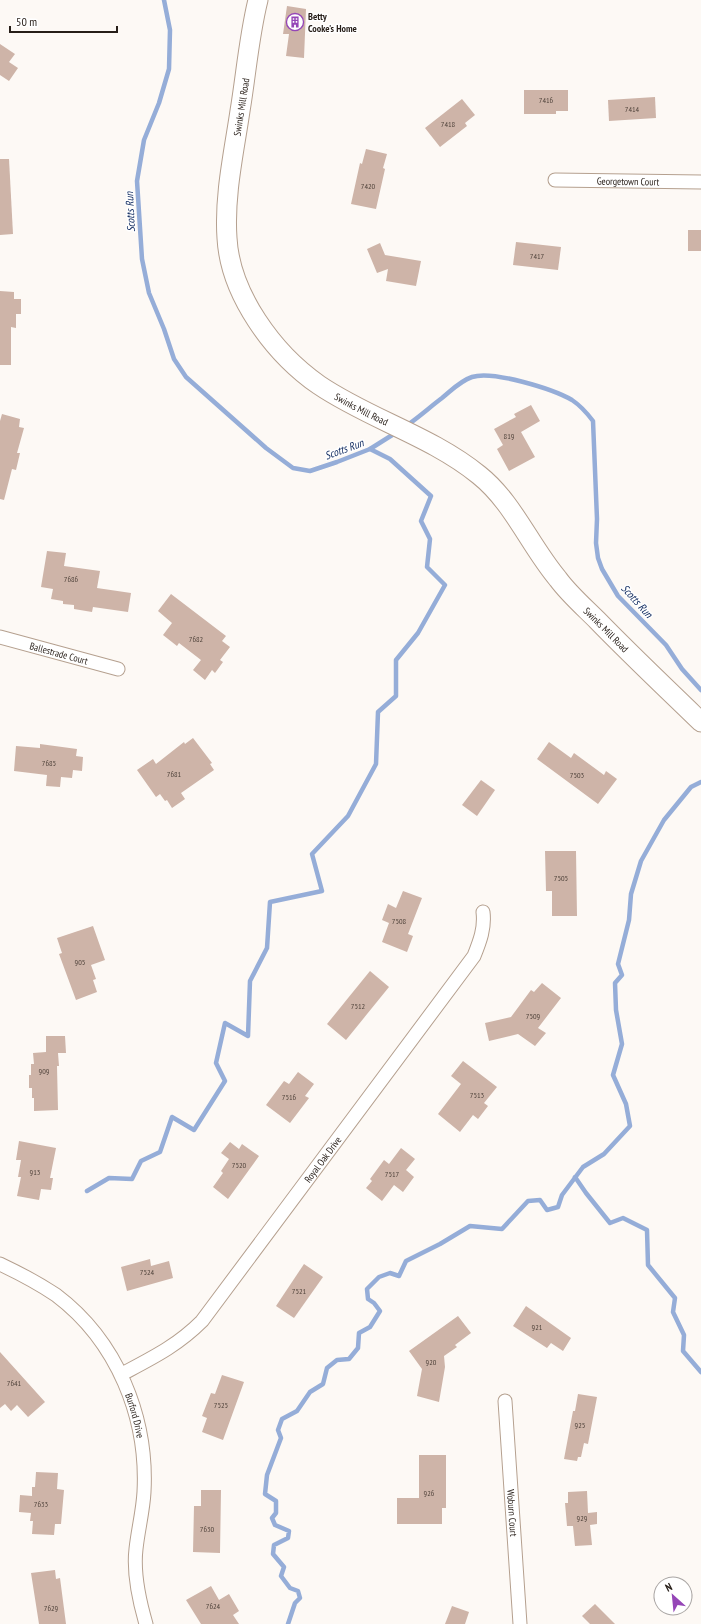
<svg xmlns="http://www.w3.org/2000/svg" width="701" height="1624" font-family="'PT Sans Narrow',sans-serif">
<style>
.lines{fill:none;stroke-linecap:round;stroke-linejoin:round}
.stream{stroke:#95add8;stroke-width:4.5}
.building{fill:#ceb4a8}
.street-casing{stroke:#b5a08f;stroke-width:15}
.secondary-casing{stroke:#b5a08f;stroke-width:21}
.street{stroke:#fff;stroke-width:13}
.secondary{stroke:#fff;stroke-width:19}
.labels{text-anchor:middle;stroke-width:3;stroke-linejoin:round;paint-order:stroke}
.number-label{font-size:8px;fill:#51443c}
.poi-label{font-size:10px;font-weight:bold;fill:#271e18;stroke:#fff;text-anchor:start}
.street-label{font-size:10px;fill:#271e18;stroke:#fff}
.water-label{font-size:11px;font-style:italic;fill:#142e62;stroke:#fff}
</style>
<rect width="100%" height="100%" fill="#fdf9f5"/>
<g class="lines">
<g class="stream">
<path d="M164,0l6,30 -1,39 -10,34 -15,37 -7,41 5,78 7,34 15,36 10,30 12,18 80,71 27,20 17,3 27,-9 33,-13 27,-17"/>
<path d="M406,426c13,-9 24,-19 36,-28 10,-8 18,-17 30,-21 20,-7 81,12 100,23 9,6 15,13 21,21l4,98 -1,24 2,15 4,11 16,27 48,49 16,24 19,21"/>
<path d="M575,1177l11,16 24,30 13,-5 24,12 1,35 27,33 -2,14 11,23 -1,16 18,21"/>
<path d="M87,1191l22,-13 23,1 9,-18 19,-9 12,-35 22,13 31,-49 -9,-18 9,-40 23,13 2,-55 17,-33 3,-46 52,-11 -10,-37 36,-38 28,-52 2,-52 18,-16v-36l22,-27 27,-48 -18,-18 3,-28 -9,-18 10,-25 -41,-37 -20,-10"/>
<path d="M288,1624l7,-21 5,-5 -2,-7 -8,-3 -9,-12 3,-9 -11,-13 1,-9 14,-7 1,-7 -14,-6 -3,-7 4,-5v-12l-11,-7 2,-19 14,-37 -3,-8 4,-11 15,-8 13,-19 13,-8 4,-16 10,-8 12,-1 9,-11 1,-15 11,-6 10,-16 -6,-8 -6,-4 -1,-10 12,-12 11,-4 9,3 7,-15 34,-17 30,-18 32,3 26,-28 12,-1 7,10 11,-3 4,-12 21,-28 21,-13 26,-28 -4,-22 -13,-29 9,-31 -6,-34 -1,-27 7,-8 -4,-11 11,-44 2,-26 10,-33 23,-41 27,-33 10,-5"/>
</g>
</g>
<g class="building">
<path d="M287,6l19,3 -2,49 -18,-2 3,-22h-6z"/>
<path d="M0,44l15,10 -6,8 9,6 -9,13 -9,-6z"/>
<path d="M524,90h44v21h-12v3h-32z"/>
<path d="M655,97l1,21 -47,3 -1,-21z"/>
<path d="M462,99l13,16 -10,8 2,3 -27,21 -15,-19z"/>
<path d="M366,149l21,5 -4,14 2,1 -9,40 -25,-5 9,-41 2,1z"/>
<path d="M0,159h9l4,75 -13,1z"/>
<rect x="688" y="230" width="13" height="21"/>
<path d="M516,242l45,5 -3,23 -45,-5z"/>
<path d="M380,243l5,12 36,6 -5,25 -30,-5 2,-12 -11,4 -10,-24z"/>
<path d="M0,291l14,1v7h7v15h-5v14l-5,-1v38h-11z"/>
<path d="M531,405l9,16 -19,11 14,25 -26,14 -12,-22 6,-4 -9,-16 22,-12 -2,-3z"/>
<path d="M2,414l18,5 -1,8 5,1 -7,25h3l-4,17 -4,-1 -8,31 -4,-1v-78z"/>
<path d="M47,551l19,2 -2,13 36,5 -3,17 34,5 -3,19 -35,-5 -1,5 -18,-3v-4l-11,-1v-3l-12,-2 2,-10 -12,-2z"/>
<path d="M171,594l55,42 -4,5 8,6 -10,13 3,2 -8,11 -3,-3 -7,10 -12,-10 8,-10 -22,-17 -2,3 -14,-11 9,-12 -14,-12z"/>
<path d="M193,738l19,25 -2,1 4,6 -33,23 4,6 -13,9 -5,-8 -2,1 -5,-7 -4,3 -19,-27 16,-11 3,5 28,-22 1,2z"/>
<path d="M549,742l22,16 3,-5 30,22 2,-4 11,8 -19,25 -61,-45z"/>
<path d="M40,744l37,5 -1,7 7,1 -1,14 -9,-1 -1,8 -11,-1 -1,10 -14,-1 1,-11 -33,-4 2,-25 24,2z"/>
<path d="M481,780l14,10 -18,26 -15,-11z"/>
<path d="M545,851h31l1,65h-25v-25h-6z"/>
<path d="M403,891l19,7 -14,36 5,2 -6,16 -25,-10 7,-19 -7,-3 6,-16 8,4z"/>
<path d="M93,926l12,34 -14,5 5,14 -3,1 4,12 -21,8 -17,-46 3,-1 -5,-15z"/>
<path d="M370,971l19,16 -43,53 -19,-16z"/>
<path d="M542,983l19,15 -23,30 8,5 -11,13 -17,-12 -29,7 -4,-18 26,-6 20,-27 3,2z"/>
<path d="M46,1036h19l1,17h-8l1,13h-2l1,44 -24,1v-13h-2v-10h-3v-13h2v-11h3l-1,-11 13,-1z"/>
<path d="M463,1061l34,26 -13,16 4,3 -10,13 -5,-4 -13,17 -22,-18 23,-30 -10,-8z"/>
<path d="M298,1072l16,12 -9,12 4,2 -19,25 -24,-18 18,-24 5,3z"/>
<path d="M19,1141l37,7 -6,30h3l-2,12 -10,-1 -2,11 -22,-4 4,-19h-3l3,-17h-5z"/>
<path d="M230,1142l9,7 3,-5 17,12 -31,43 -15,-12 10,-14 -2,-2 8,-12 -8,-6z"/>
<path d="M401,1148l14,11 -9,11 8,7 -11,15 -9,-7 -12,16 -16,-13 6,-7 -2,-2 14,-19 5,4z"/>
<path d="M150,1259l1,7 18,-5 4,17 -46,13 -6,-24z"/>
<path d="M304,1264l19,13 -29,41 -18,-12z"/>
<path d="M526,1306l45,32 -8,13 -12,-8 -4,5 -34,-22z"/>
<path d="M458,1316l13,17 -16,12 2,2 -13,9 1,11 -6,35 -22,-6 5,-27 -13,-18z"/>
<path d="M0,1352l45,50 -17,15 -11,-12 -6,6 -6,-7 -5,4z"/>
<path d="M222,1375l22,7 -21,58 -21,-8 5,-14 -5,-2 9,-23 4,1z"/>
<path d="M578,1394l19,3 -9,47 -4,-1 -3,14h-3l-1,4 -13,-2 9,-48h2z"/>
<path d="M419,1455h27v53h-4v16h-45v-26h22z"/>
<path d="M36,1472l22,1 -1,16 7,1 -3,34h-6l-1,11 -22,-1 1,-13h-3l1,-8 -12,-1 1,-17 12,1v-9h3z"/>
<path d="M201,1490h20l-1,63 -27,-1 1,-46h7z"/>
<path d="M587,1491l1,22 9,-1v12l-7,1 2,20 -17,1 -2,-20h-6l-2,-23h3v-11z"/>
<path d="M55,1570l1,9 4,-1 6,46h-27l-8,-51z"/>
<path d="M211,1586l8,14 10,-6 10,17 -6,4 6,9h-38l-15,-24z"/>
<path d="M595,1604l20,20h-25l-8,-8z"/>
<path d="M452,1606l17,6 -4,12h-20z"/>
</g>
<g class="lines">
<g class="street-casing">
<g id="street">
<path id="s1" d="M555,180l146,2"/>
<path id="s2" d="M0,637l118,32"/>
<path id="s3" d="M0,1264c19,9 38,19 56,31 61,46 92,122 88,197 -1,19 -6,38 -8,57 -3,25 3,51 10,75"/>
<path id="s4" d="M122,1374c30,-16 55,-28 80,-53l272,-365c6,-15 11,-28 9,-44"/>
<path id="s5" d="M505,1401l15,223"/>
</g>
</g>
<g class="secondary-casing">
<g id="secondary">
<path id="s6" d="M258,0c-9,36 -12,75 -18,111 -6,41 -16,85 -13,127 3,56 46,115 92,147 50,34 112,51 160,90 34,27 51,71 79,104 11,15 26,28 39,41 34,35 69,68 104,102"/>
</g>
</g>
<use href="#street" class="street"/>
<use href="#secondary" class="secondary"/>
</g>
<defs>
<g id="building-ring" transform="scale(0.9)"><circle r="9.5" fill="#fff" stroke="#9546b7" stroke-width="1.5"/><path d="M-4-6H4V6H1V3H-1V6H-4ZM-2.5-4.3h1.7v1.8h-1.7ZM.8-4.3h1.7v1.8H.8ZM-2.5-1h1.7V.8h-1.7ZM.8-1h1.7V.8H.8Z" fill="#9546b7"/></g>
</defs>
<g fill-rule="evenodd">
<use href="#building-ring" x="295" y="22"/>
</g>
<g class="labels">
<g class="number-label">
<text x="546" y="103">7416</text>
<text x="632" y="112">7414</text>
<text x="448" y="127">7418</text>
<text x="368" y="189">7420</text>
<text x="537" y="259">7417</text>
<text x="509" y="439">819</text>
<text x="71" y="582">7686</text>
<text x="196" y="642">7682</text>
<text x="49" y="766">7685</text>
<text x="174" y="777">7681</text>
<text x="577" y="778">7503</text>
<text x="561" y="881">7505</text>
<text x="399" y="924">7508</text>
<text x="80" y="965">905</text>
<text x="358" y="1009">7512</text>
<text x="533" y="1019">7509</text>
<text x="44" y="1074">909</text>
<text x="477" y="1098">7513</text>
<text x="289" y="1100">7516</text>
<text x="239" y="1168">7520</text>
<text x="35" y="1175">913</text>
<text x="392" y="1177">7517</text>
<text x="147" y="1275">7524</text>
<text x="299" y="1294">7521</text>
<text x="537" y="1330">921</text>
<text x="431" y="1365">920</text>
<text x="14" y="1386">7641</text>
<text x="221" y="1408">7525</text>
<text x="580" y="1428">925</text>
<text x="429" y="1496">926</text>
<text x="41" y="1507">7633</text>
<text x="582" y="1521">929</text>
<text x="207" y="1532">7630</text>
<text x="213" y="1609">7624</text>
<text x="51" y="1611">7629</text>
</g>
<g class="poi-label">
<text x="308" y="20">Betty<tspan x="308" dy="12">Cooke's Home</tspan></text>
</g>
<g class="street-label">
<text transform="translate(241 107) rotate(-81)" y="4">Swinks Mill Road</text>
<text dy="4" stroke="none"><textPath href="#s1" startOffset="73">Georgetown Court</textPath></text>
<text dy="4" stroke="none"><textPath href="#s6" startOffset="468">Swinks Mill Road</textPath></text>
<text dy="4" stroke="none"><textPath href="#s6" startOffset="804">Swinks Mill Road</textPath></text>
<text dy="4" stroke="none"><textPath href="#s2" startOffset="61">Ballestrade Court</textPath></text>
<text dy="4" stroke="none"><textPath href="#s4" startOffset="298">Royal Oak Drive</textPath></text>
<text dy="4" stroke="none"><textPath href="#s3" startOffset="211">Burford Drive</textPath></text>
<text dy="4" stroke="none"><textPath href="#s5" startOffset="112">Woburn Court</textPath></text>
</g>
<g class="water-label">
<text transform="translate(130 212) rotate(-93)" y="4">Scotts Run</text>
<text transform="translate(344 449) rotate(-20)" y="4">Scotts Run</text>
<text transform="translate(637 601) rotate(48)" y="4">Scotts Run</text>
</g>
</g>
<g transform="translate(673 1596) rotate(333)"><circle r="19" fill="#ffffff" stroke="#a9a5a3"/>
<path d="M0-3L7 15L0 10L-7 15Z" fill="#9546b7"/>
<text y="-6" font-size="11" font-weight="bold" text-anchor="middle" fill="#271e18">N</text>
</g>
<path d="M10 26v6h107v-6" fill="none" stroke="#271e18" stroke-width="2"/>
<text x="16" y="26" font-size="12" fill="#271e18" stroke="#ffffff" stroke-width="3" paint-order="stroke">50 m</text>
</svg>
